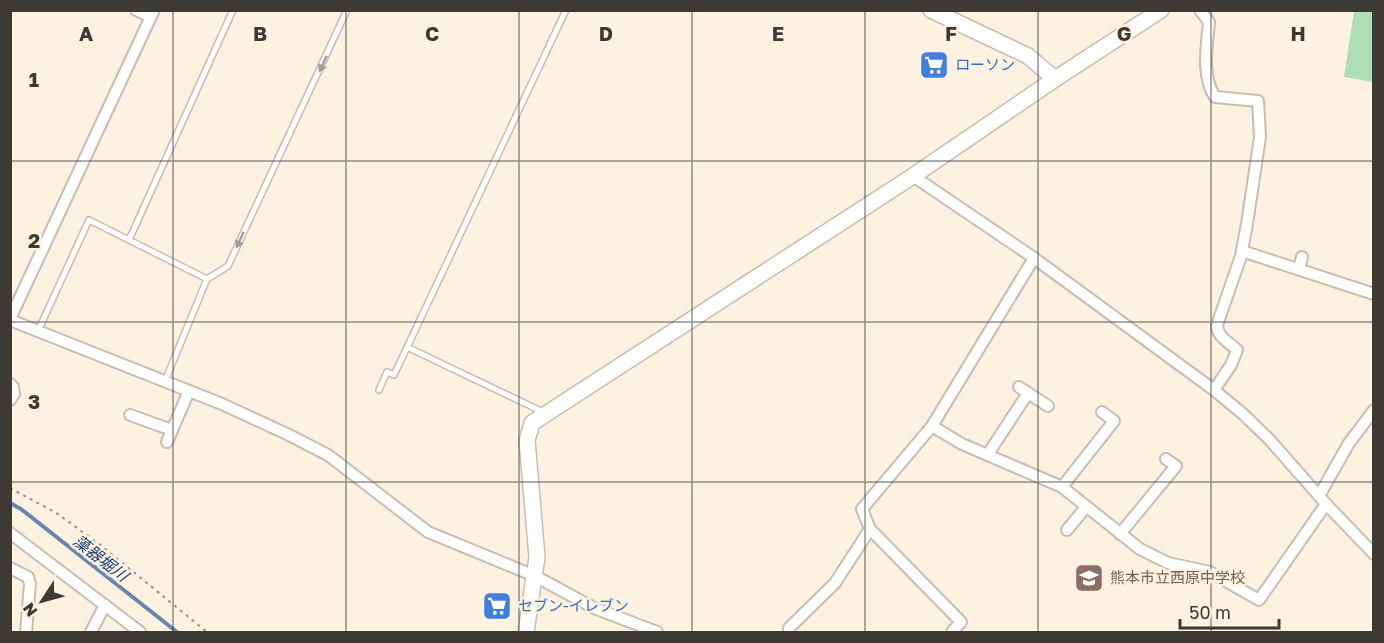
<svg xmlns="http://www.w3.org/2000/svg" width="1384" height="643" font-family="'Golos Text','Noto Sans JP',sans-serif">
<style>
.green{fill:#addfb2}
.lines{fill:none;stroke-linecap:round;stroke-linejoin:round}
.stream{stroke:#6987ac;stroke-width:4}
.lane-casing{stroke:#c8bdae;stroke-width:8}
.street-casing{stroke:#c8bdae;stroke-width:14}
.secondary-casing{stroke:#c8bdae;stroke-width:18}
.path{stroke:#979085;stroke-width:2;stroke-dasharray:3 4.5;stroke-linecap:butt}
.lane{stroke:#fff;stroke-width:5}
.street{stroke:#fff;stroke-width:10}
.secondary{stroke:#fff;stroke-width:15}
.oneway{fill:#9e9c99}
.grid{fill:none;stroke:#3d3933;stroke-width:1.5;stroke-opacity:0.55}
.labels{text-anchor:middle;stroke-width:5;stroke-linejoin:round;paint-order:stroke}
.shop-label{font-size:15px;fill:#366cbe;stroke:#fdf2e2;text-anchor:start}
.education-label{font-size:15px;fill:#785e54;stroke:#fdf2e2;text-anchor:start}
.water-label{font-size:16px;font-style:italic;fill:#123e72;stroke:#fdf2e2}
.grid-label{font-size:20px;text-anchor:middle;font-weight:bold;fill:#3d3933;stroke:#fdf2e2;stroke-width:5;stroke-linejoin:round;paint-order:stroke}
</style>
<rect width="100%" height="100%" fill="#fdf2e2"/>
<path class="green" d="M1354,11h19v71l-29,-5z"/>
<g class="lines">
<path class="stream" d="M10,503l11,6 156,123"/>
<g class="lane-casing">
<g id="lane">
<path d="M129,240l104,-230"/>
<path d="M207,279l21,-13 119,-256"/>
<path d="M38,331l51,-111 118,59 -42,102"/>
<path d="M407,347l136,65"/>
<path d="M379,390l8,-18 7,3 172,-365"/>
</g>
</g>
<g class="street-casing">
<g id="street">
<path d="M136,10l15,7"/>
<path d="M1200,10l9,12c-2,23 -8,54 6,75l43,4 2,36 -13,87 -6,32 -24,69c0,12 12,17 20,25l-6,15 -17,25"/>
<path d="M913,176l121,82 180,132 29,24 26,25 57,65 48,50"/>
<path d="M1242,251l132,43"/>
<path d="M1299,269l3,-12"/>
<path d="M10,319l144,-309"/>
<path d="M10,320l212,84 65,30 41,21 100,77 107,44 59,32 63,24"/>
<path d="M10,384l3,3 1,7 -4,6"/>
<path d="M1019,387l29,19"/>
<path d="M130,415l42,15"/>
<path d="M932,426l30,18 100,43 78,62 28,14 42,9 49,28 67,-96"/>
<path d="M167,442l22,-51"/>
<path d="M988,454l40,-61"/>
<path d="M1062,487l52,-66 -12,-9"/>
<path d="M1319,496l30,-53 25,-33"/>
<path d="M1067,530l19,-23"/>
<path d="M10,533l130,99"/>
<path d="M1120,534l56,-68 -10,-7"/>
<path d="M10,568l18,9 2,7 -4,48"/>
<path d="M91,632l14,-27"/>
<path d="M789,632v-4l46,-45 35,-54"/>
<path d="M952,632l9,-10 -91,-93 -8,-20 70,-83 102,-168"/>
</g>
</g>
<g class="secondary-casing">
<g id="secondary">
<path d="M931,10l97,46 27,23"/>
<path d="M526,632l11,-75 -10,-117 5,-17 381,-247 142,-97 106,-69"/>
</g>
</g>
<path class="path" d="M10,488l48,26 41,30 108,88"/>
<use href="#lane" class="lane"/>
<use href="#street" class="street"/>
<use href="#secondary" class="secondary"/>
</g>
<defs><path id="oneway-solid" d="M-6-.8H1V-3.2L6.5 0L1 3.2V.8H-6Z" transform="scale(1.5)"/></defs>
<g class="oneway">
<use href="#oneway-solid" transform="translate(323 64) rotate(115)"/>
<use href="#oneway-solid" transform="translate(240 240) rotate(115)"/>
</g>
<path class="grid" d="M173,10v622M346,10v622M519,10v622M692,10v622M865,10v622M1038,10v622M1211,10v622M10,161h1364M10,322h1364M10,482h1364"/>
<defs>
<g id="supermarket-square" transform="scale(1.5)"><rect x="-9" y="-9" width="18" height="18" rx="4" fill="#3f7fe0" stroke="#fdf2e2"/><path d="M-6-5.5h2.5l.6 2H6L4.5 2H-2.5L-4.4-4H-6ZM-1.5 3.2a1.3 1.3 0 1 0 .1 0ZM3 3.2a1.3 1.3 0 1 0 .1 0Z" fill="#fff"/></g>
<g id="school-square" transform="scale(1.5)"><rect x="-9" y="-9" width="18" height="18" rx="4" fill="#8d6e63" stroke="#fdf2e2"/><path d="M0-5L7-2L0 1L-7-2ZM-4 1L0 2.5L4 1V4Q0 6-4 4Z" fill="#fff"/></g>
</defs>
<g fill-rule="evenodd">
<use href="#supermarket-square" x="934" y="65"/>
<use href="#school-square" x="1089" y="578"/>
<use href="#supermarket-square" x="497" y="606"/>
</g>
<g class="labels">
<g class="shop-label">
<text x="955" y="70">ローソン</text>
<text x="518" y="611">セブン-イレブン</text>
</g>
<g class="education-label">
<text x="1110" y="583">熊本市立西原中学校</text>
</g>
<g class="water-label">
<text transform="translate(101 558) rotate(38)" y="6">藻器堀川</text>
</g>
</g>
<g class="grid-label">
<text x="86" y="41">A</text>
<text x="260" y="41">B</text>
<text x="432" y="41">C</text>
<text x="606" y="41">D</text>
<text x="778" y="41">E</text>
<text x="951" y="41">F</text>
<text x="1124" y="41">G</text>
<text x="1298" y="41">H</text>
<text x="34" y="87">1</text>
<text x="34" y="248">2</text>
<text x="34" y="409">3</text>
</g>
<rect width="1384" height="643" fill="none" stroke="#3d3933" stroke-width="24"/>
<g transform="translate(42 601) rotate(234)" stroke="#fdf2e2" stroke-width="4.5" paint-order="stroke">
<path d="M0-4.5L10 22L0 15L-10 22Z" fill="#3d3933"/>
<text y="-9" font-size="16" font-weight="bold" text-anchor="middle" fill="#3d3933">N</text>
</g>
<path d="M1180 619v9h99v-9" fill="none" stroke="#3d3933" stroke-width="3"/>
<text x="1189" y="619" font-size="18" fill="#3d3933" stroke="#fdf2e2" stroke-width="4.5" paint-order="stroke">50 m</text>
</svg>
